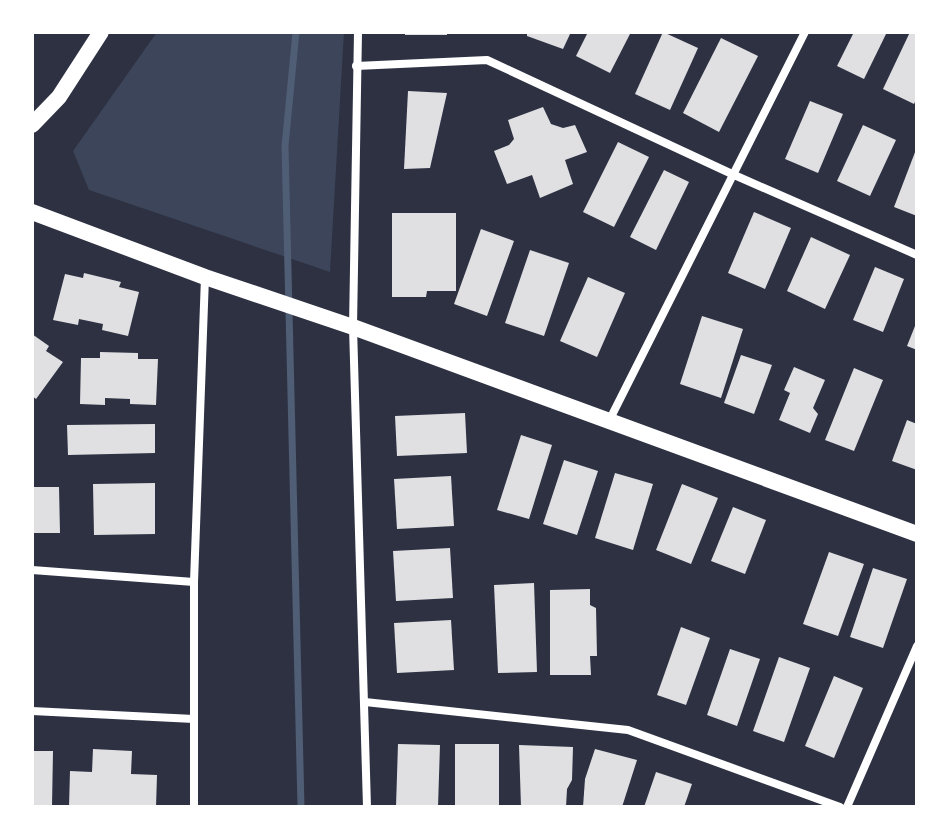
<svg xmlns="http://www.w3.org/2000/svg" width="949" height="839" font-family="'Fira Sans',sans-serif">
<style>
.green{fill:#3c4559}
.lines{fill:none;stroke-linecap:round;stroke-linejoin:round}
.stream{stroke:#4f5d75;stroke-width:7}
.building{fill:#e0e0e3}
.minor{stroke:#fff;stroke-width:8}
.secondary{stroke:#fff;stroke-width:16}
</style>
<rect width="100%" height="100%" fill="#2d3142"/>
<path class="green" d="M157,32h187l-14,240 -241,-82 -16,-39z"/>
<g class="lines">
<path class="stream" d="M296,32l-11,114 16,661"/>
</g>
<g class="building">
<rect x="405" y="32" width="42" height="3"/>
<path d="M527,32h44l-8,17 -36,-13z"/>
<path d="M588,32h43l-21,41 -34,-17z"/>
<path d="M663,32l35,16 -28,62 -35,-16z"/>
<path d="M854,32h33l-23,47 -27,-13z"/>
<path d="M910,32h7v65l-3,7 -31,-15z"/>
<path d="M721,38l37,18 -39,76 -36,-19z"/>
<path d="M408,91l39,2 -17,75 -26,1z"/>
<path d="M810,101l33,13 -25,59 -33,-14z"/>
<path d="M543,107l8,17 12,4 12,-3 12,27 -22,8 8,24 -33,14 -8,-23 -25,9 -13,-33 15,-6 5,-6 -6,-19z"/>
<path d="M863,125l33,15 -26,56 -33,-15z"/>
<path d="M618,142l31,15 -35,70 -31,-15z"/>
<path d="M917,147v69l-23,-9z"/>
<path d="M664,170l25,12 -33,68 -26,-13z"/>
<path d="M754,212l37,16 -26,61 -37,-16z"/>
<path d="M392,213h64v78h-29l-1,6h-34z"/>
<path d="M481,229l33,12 -27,75 -33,-12z"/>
<path d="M811,237l39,18 -25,54 -38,-18z"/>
<path d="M530,250l39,13 -25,73 -39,-13z"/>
<path d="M875,267l29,12 -21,53 -30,-12z"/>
<path d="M84,273l37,9 -2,5 20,5 -11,44 -26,-6 1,-6 -24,-5 -1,6 -25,-5 12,-46 18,4z"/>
<path d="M588,277l37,16 -28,64 -37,-16z"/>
<path d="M702,316l41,13 -22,69 -41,-14z"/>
<path d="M917,321v29l-10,-4z"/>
<path d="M32,334l17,12 -3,5 17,11 -27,37 -4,-3z"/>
<path d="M100,352l38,1v6h20l-2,46 -26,-1v-5l-25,-1v7l-25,-1 1,-46h19z"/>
<path d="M741,355l31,10 -18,49 -30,-11z"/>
<path d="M794,367l31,13 -12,28 5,6 -8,19 -31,-13 11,-27 -6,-3z"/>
<path d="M854,368l29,12 -29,71 -29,-11z"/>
<path d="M465,413l2,40 -70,3 -2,-40z"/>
<path d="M907,420l10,4v46l-25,-9z"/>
<path d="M155,424v29l-87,2 -1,-30z"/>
<path d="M521,435l31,10 -23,74 -32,-9z"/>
<path d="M564,460l34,11 -21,64 -34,-11z"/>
<path d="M615,473l38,11 -20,66 -38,-12z"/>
<path d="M451,476l3,50 -57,3 -3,-50z"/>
<path d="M155,483v51l-61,1 -1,-51z"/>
<path d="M682,484l36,14 -27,66 -35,-14z"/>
<path d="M32,487h27l1,46h-28z"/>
<path d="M733,507l33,13 -21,54 -34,-13z"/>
<path d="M450,548l3,50 -57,3 -3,-50z"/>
<path d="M829,552l35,12 -26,72 -35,-12z"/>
<path d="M873,568l34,11 -24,69 -33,-11z"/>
<path d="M534,583l3,89 -39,1 -4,-88z"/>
<path d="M590,589v16l6,3 1,48h-7l1,19h-41v-85z"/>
<path d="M451,620l3,50 -57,3 -3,-50z"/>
<path d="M681,627l29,11 -24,67 -29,-10z"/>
<path d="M730,649l30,10 -23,67 -30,-11z"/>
<path d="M779,657l31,11 -26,74 -31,-11z"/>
<path d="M834,676l29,12 -29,70 -29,-12z"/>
<path d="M398,744l42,1 -2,62h-42z"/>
<rect x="455" y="744" width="44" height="63"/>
<path d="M519,745l54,2 -1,33 -5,9 -1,18h-45z"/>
<path d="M93,749l39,2 -1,23 26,1 -1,32h-87l1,-36 22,1z"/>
<path d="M595,749l42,11 -15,47h-39l2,-28z"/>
<path d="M32,751h21l-1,56h-20z"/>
<path d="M656,772l36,12 -8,23h-40z"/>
</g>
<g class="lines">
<g class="minor">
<path d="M358,32l-5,295 14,480"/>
<path d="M356,66l131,-6 245,114 185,81"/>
<path d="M609,421l196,-389"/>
<path d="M32,570l162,12"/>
<path d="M365,702l263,28 212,77"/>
<path d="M32,711l162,8"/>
<path d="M194,807v-225l11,-305"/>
<path d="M847,807l70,-161"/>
</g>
<g class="secondary">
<path d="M32,125l27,-28 42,-65"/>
<path d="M32,212l173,65 148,50 564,207"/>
</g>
</g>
<rect width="949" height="839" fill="none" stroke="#ffffff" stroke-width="68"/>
</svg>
